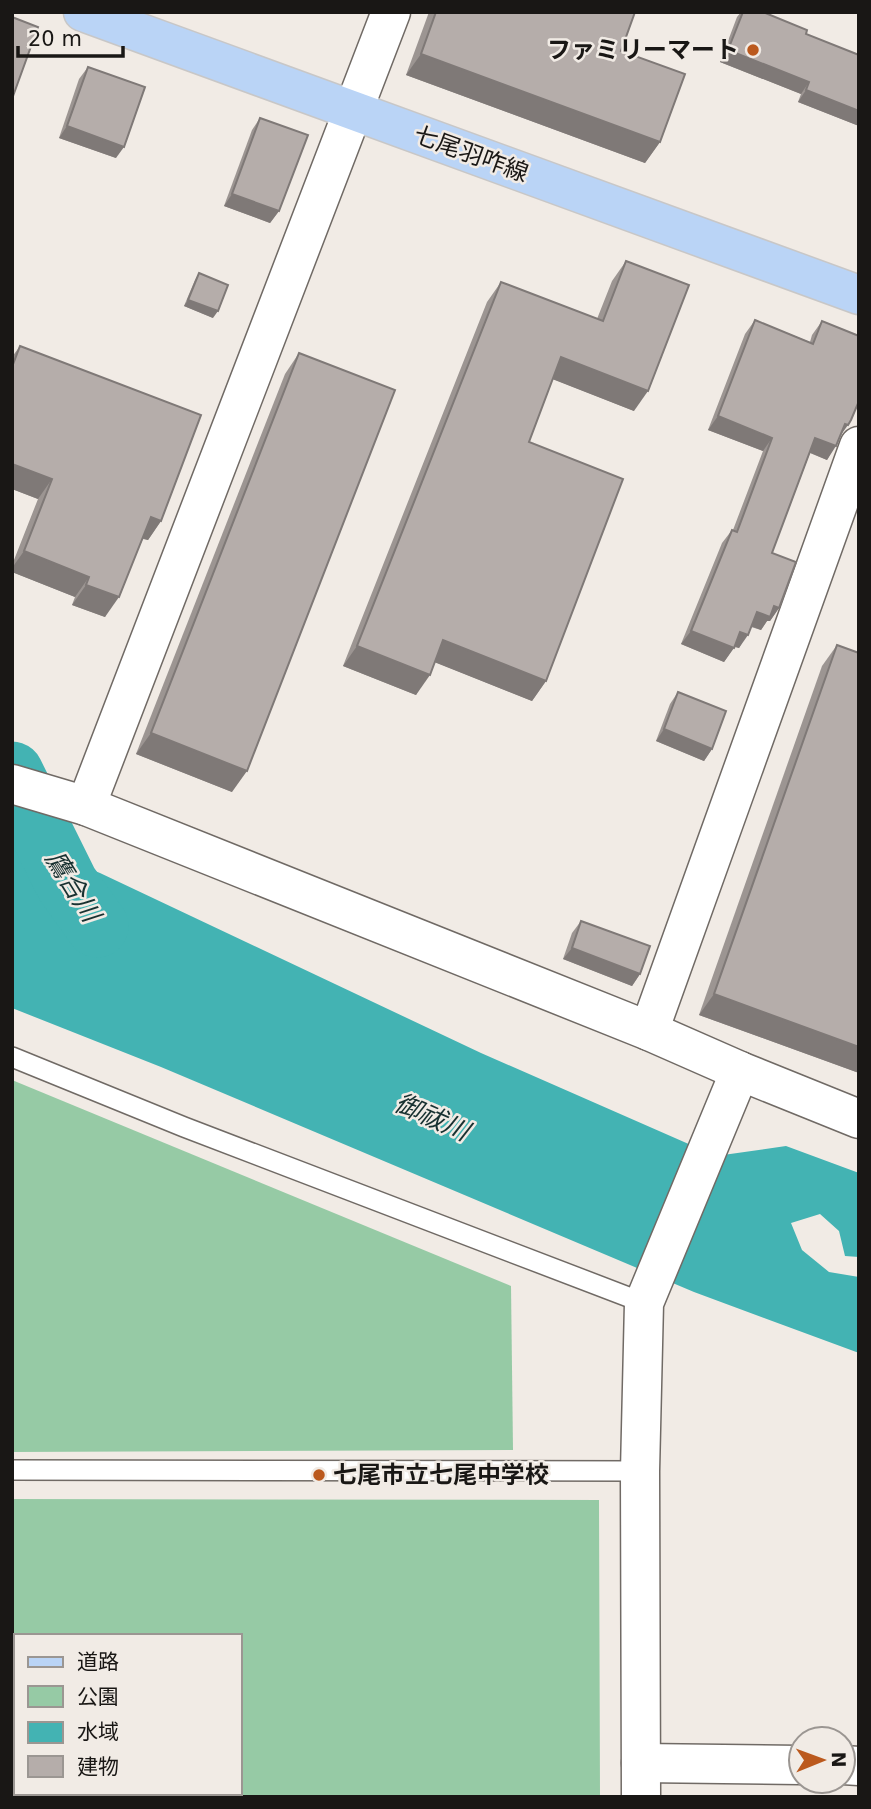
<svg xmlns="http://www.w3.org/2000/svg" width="871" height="1809" font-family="'DejaVu Sans','Noto Sans JP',sans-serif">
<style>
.green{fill:#96caa5;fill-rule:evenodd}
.water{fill:#43b3b3}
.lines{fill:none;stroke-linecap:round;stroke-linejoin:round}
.river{stroke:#43b3b3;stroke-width:63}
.lane-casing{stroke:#706a65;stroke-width:22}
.street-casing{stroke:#706a65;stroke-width:41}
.primary-casing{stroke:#c8c7c7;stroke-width:41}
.lane{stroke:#fff;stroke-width:19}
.street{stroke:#fff;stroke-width:38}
.primary{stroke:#bad4f6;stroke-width:38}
.wall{fill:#9c9592}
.shaded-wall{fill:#7f7977}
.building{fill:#b5adaa;stroke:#7f7977;stroke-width:2}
.poi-dot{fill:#bb591d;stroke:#f1ebe5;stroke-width:2.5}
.labels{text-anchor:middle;stroke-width:5;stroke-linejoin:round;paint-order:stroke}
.poi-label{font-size:24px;font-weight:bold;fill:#191715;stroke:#f1ebe5;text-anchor:end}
.street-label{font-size:24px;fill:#191715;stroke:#f1ebe5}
.water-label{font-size:26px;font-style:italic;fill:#183131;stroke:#f1ebe5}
</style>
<rect width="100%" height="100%" fill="#f1ebe5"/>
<g class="green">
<path d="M12,1080l499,206 2,164 -501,2z"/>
<path d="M12,1499l587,1 1,297h-588zM16,1636h224v157h-224z"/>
</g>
<path class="water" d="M12,837l88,36 381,180 235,103 70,-10 73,27v84l-14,-1 -6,-25 -19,-17 -29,9 11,27 27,22 30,5v76l-165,-61 -533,-225 -149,-59z"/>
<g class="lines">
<path class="river" d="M12,773l55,111 30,42"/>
<g class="lane-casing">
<g id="lane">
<path d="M12,1057l172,70 460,176"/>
<path d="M12,1470l628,1"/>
</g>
</g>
<g class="street-casing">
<g id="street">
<path d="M12,784l74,22 563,225 91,40 119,48"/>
<path d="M86,806l305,-794"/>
<path d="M649,1031l210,-585"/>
<path d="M641,1763l160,2"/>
<path d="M843,1765l16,1"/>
<path d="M641,1797l-1,-326 4,-168 96,-232"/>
</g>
</g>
<g class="primary-casing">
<path id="primary" d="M83,12l776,283"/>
</g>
<use href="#lane" class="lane"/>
<use href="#street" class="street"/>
<use href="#primary" class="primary"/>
</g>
<g class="wall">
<path d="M429,12h206l-14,39 39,91 -15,21 -239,-88z"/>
<path d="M741,12h22l43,22 53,21v71l-61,-24 3,-8 -81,-32 17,-45z"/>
<path d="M88,67l28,91 -57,-20 20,-59z"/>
<path d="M260,118l19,93 -9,12 -46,-17 28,-76z"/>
<path d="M626,261l8,150 -81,-32 -24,63 17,239 -14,20 -97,-39 -19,33 -73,-29 144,-364 14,-20 96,37 15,-38z"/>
<path d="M199,273l14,45 -29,-12 11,-26z"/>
<path d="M755,320l55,22 2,-7 10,-14 18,116 -13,23 -17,-7 -38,100 7,55 -9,13h-3l-6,9 -10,-3 -12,21 -5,-1 -10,15 -43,-18 41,-101 10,-13h1l30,-79 -55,-21 37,-96z"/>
<path d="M20,346l141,175 -13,19 -5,-1 -38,78 -33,-12 3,-8 -63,-25v-7l26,-66 -26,-10v-132z"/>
<path d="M299,353l-67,439 -96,-38 149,-380z"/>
<path d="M837,645l22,428 -160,-58 123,-349z"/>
<path d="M678,692l34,57 -8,12 -48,-20 14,-37z"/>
<path d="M581,921l59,53 -8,12 -69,-27 9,-26z"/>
</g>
<g class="shaded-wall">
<path d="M728,50l81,32 -8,12 -81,-32z"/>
<path d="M421,54l239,88 -15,21 -239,-88z"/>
<path d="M806,90l53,21v15l-61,-24z"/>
<path d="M67,126l57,21 -8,11 -57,-20z"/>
<path d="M232,194l47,17 -9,12 -46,-17z"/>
<path d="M188,300l30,11 -5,7 -29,-12z"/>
<path d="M561,357l87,34 -14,20 -87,-34z"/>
<path d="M718,416l54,22 -9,13 -55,-21z"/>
<path d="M845,424l3,1 -10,14z"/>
<path d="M815,438l21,8 -9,14 -21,-9z"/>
<path d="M12,464l40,15 -14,20 -26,-10z"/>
<path d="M151,517l10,4 -13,19 -10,-3z"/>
<path d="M24,551l65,26 -14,20 -63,-25v-4z"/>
<path d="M86,585l33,12 -14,20 -33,-12z"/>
<path d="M774,606l5,2 -9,13h-3l-6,9 -13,-5 9,-13z"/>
<path d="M691,631l43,17 -10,14 -43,-18z"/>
<path d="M740,632l8,3 -9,13 -8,-3z"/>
<path d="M443,640l103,41 -14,20 -103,-41z"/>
<path d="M357,646l73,29 -14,20 -73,-29z"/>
<path d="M664,729l48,20 -8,12 -48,-20z"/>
<path d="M151,733l96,38 -15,21 -96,-38z"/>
<path d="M572,948l68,26 -8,12 -69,-27z"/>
<path d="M714,994l145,53v26l-160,-58z"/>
</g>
<g class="building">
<path d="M436,12h199l-14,39 64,23 -25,68 -239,-88z"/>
<path d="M743,12h20l44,18 -1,4 53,21v56l-53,-21 3,-8 -81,-32z"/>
<path d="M12,17l26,10 -26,72z"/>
<path d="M88,67l57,20 -21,60 -57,-21z"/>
<path d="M260,118l48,17 -29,76 -47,-17z"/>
<path d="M626,261l63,24 -41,106 -87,-34 -32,85 94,37 -77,202 -103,-41 -13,35 -73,-29 144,-364 102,39z"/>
<path d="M199,273l29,12 -10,26 -30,-11z"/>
<path d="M755,320l58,24 9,-23 37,15v65l-8,19 -3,5 -3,-1 -9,22 -21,-8 -43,115 24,9 -17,46 -5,-2 -4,11 -13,-5 -9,23 -8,-3 -6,16 -43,-17 41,-101 5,2 35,-94 -54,-22z"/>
<path d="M20,346l181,69 -40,106 -10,-4 -32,80 -33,-12 3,-8 -65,-26 28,-72 -40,-15v-97z"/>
<path d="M299,353l96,37 -148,381 -96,-38z"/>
<path d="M837,645l22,8v394l-145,-53z"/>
<path d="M678,692l48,19 -14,38 -48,-20z"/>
<path d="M581,921l69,25 -10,28 -68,-26z"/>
</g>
<g class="poi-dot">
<circle cx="753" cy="50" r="7"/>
<circle cx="319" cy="1475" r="7"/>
</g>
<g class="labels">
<g class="poi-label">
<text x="739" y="58">ファミリーマート</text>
<text x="333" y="1483" text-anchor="start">七尾市立七尾中学校</text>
</g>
<g class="street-label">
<text transform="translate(471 154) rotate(20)" y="8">七尾羽咋線</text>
</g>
<g class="water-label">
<text transform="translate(73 886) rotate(58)" y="9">鷹合川</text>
<text transform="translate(432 1117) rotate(24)" y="9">御祓川</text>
</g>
</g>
<rect width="871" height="1809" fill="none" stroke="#191715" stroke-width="28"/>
<rect x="14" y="1634" width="228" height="161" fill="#f1ebe5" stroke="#9b9692" stroke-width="2"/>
<rect x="28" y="1657" width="35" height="10" fill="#bad4f6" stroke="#9b9692" stroke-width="2"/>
<text x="77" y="1669" font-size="21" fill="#191715">道路</text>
<rect x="28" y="1686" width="35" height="21" fill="#96caa5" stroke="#9b9692" stroke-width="2"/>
<text x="77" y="1704" font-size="21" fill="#191715">公園</text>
<rect x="28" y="1722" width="35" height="21" fill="#43b3b3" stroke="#9b9692" stroke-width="2"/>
<text x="77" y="1739" font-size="21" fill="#191715">水域</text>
<rect x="28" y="1756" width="35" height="21" fill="#b5adaa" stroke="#9b9692" stroke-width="2"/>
<text x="77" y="1774" font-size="21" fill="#191715">建物</text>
<g transform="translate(822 1760) rotate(89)"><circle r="33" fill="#f1ebe5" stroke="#9b9692" stroke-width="2"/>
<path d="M0-5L12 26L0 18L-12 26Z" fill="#bb591d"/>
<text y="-10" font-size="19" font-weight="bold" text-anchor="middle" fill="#191715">N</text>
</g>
<path d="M18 46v10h105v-10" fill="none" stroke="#191715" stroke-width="3.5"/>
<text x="28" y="46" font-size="21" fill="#191715" stroke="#f1ebe5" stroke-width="5" paint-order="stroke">20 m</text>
</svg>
